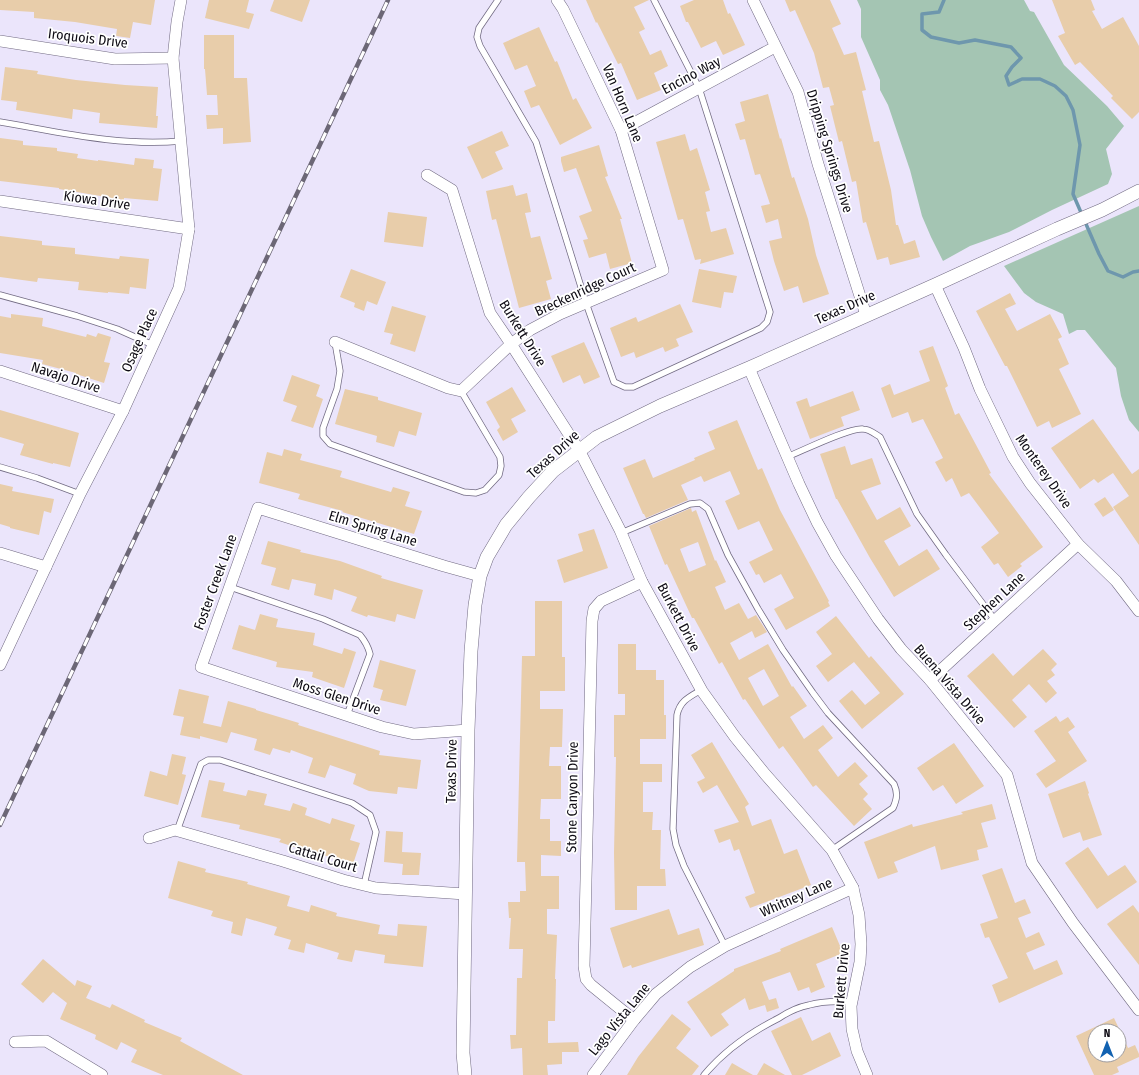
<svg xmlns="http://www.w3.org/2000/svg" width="1139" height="1075" font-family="'Fira Sans Condensed',sans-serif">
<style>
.green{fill:#a4c5b3}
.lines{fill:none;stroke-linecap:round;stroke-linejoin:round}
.stream{stroke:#6e97ad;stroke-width:3.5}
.building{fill:#e8cdaa;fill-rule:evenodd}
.service-casing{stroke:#726b83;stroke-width:7}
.minor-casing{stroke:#726b83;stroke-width:12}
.tertiary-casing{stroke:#726b83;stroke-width:14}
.service{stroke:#fff;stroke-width:5.5}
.minor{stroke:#fff;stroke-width:11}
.tertiary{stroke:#fff;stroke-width:13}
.rail-casing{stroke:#6c6776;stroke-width:4.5}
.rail{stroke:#fff;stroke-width:3;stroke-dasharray:9;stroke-linecap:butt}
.labels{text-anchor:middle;stroke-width:3.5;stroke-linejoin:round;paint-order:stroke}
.street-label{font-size:14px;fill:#0e0b14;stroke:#fff}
</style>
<rect width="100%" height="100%" fill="#ebe5fb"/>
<g class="green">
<path d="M857,0h167l6,11 4,1 30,53 43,41 17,20 -18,23 6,25 -4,10 -56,26 -43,22 -39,14 -27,15 -12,-24 -9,-21 -12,-46 -22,-65 -8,-15v-10l-19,-43v-28z"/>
<path d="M1139,206v226l-10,-12 -8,-24 -5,-28 -31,-38h-8l-8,4 -6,-20 -27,-12 -12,-9 -20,-27z"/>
</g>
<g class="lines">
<path class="stream" d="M944,0l-5,12 -17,2v16l9,7 28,6 16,-3 36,7 10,11 -9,9 -6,9 3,9 13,-6h18l15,7 11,10 7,14 7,35 -7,49 26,60 9,17 15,6 10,-5 6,-1"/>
</g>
<g class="building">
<path d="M0,0h155l-4,25 -18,-3 -3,16 -14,-2 1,-7 -42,-7 -41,-4v-6l-34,-2z"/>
<path d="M209,0h40l-3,12 8,2 -5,15 -44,-11z"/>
<path d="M274,0h36l-8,22 -32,-11z"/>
<path d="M586,0h63l-15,7 11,22 -6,3 11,23 11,-5 7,16 -14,7 7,17 -24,10 -16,-37 -3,1 -21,-42 -1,1z"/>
<path d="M694,0h29l5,14 2,-1 15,32 -22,10 -7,-14 -15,7 -13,-26h-2l-6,-16z"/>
<path d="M785,0h45l11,24 -9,4 12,27 12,-3 10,38 -4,1 12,51 5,-1 12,49 5,35h2l6,19 11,-4 5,17 -30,8 -2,-8 -11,3 -11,-38 -3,1 -7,-42 -4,1 -10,-41 -3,1 -9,-36 4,-1 -5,-18 -6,1 -9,-35 -19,-43 -5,2z"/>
<path d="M1052,0h39l4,10 -3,1 10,18 21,-12 16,29v66l-7,7 -21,-21 2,-2 -33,-34 -5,3 -17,-29 7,-3z"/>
<path d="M539,27l16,35 2,-1 16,39 3,-2 16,30 -32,17 -21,-40 -8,3 -7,-17 12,-5 -9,-21 -12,5 -12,-27z"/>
<path d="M204,35h30v43h13l4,64 -28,2v-16l-16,1 -1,-14h12l-1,-20h-10l-2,-26h-1z"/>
<path d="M5,67l33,4 -1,3 39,6 49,5 33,2 -2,29h2l-1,12 -58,-5 1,-10 -27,-4 -1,10 -56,-9 1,-8 -16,-2z"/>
<path d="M768,94l12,45 1,-1 11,40 2,-1 14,42 8,36 13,39 -26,9 -5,-17 -14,5 -10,-30 -5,-20 13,-3 -4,-19 -12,4 -5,-17 9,-2 -10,-30 -5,1 -10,-36 -5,1 -5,-16 10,-3 -5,-19z"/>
<path d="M502,131l7,15 -14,6 8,17 -21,10 -15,-32z"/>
<path d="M685,134l5,17 7,-3 13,42 -5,2 5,19 -4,1 5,20 15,-4 8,26 -34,10 1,-5 -6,1 -12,-41 -5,1 -22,-78z"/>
<path d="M0,138l23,3v4l34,3v3l21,3 -1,4 21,3v-1l36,5 1,-7 19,2 -1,8 9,1 -4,32 -34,-3v2l-65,-11v-1l-59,-7z"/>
<path d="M599,145l9,31 -3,1 17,42h-2l12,44 -22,6 -4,-16 -17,5 -6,-18 5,-1 -9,-23 13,-5 -16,-43 -12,4 -3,-11v-4z"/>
<path d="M513,185l3,11 11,-3 4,19 -6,1 6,25 9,-2 12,43 -6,2 5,18 -32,9 -23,-89 -4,1 -6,-29z"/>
<path d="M388,212l39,5 -4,30 -39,-5z"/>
<path d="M0,236l42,5v4l33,3v6l44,5 1,-3 29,3 -3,30 -16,-2 -1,7 -21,-2v1l-30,-3 1,-8 -41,-4 -1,4 -37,-5z"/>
<path d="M351,269l35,13 -9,23 -10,-4 -3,10 -10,-4 1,-4 -15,-6z"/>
<path d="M699,269l38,7 -4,17 -9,-1 -3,16 -29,-6z"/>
<path d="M1010,293l6,11 -11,5 12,22 33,-17 12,23 -4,2 11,25 -10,5 22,45 -29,14 -3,-7 -12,6 -30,-61h-2l-29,-55z"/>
<path d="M680,304l13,28 -17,7 3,7 -14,6 -2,-5 -27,11 -2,-6 -13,5 -11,-29 26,-11 2,5z"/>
<path d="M392,306l34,10 -11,36 -25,-8 3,-10 -9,-2z"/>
<path d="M11,314l32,4 -1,8 44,11 1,-3 9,3 2,-4 13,4 -7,25 6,1 -6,20 -28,-9v-1l-34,-9 1,-4 -43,-7v-37l11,2z"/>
<path d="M584,342l16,35 -16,7 -4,-9 -17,8 -12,-27z"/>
<path d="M933,346l15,40 -3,2 10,27 4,-2 32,60 -2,1 54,73 -23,17 2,2 -14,11 -10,-14 -4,2 -13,-18 18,-14 -30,-40 -8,4 -9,-19 -6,4 -11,-20 8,-4 -20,-39 -11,4 -4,-11 -16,6 -11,-30 9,-4 4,11 36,-14 -11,-30z"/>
<path d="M292,375l28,10 -4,11 7,3 -10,29 -22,-7 6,-15 -14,-5z"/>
<path d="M512,387l14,24 -15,8 7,13 -15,9 -6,-11 3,-3 -14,-25z"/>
<path d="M345,389l33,8v3l44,13 -6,23 -17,-5 -5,16 -18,-5 1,-6 -42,-12z"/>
<path d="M853,391l7,19 -19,7 3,9 -34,13 -14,-37 11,-4 3,9z"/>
<path d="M0,410l79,23 -9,34 -17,-4v1l-33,-9 4,-11 -24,-7z"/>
<path d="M1093,419l39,55 7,-5v76l-26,-38 16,-11 -16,-23 -15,10 -4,-4 -14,10 -29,-41z"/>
<path d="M737,420l21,50 4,-2 18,42 49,91 -1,1 2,4 -44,24 -12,-21 20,-11 -13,-24 -17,9 -5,-9 -3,1 -7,-13 24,-12 -14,-29 -21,9 -13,-29 15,-7 -10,-23 -26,11 -3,-6 -20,9 7,15 -42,18 -2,-4h-1l-20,-46 22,-9 8,19 42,-18 -1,-2 21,-9 -7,-17z"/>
<path d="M845,446l6,19 21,-7 9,26 -20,7 16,29 23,-13 11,19 -27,15 15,25 28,-17 13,20 -46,28 -24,-39 -33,-59h-1l-16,-45z"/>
<path d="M284,449l18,5 -2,6 42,11 -2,6 51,15 2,-5 17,5 -5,14 17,5 -8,23 -72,-22 1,-1 -45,-12 2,-5 -41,-11 8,-31 15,4z"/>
<path d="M0,484l13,3 -1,4 42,8 -3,14 -7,-2 -5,24 -29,-7v-1l-10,-3z"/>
<path d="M1105,497l9,13 -11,7 -9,-13z"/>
<path d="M691,508l1,4 4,-2 19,51 1,-1 10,22 -11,5 10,23 14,-7 9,16 8,-4 11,17 -12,6 -3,-7 -22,12 9,17 29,-16 24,43 1,-1 14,20 -17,11 14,22 19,-14 10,13 -15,12 20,27 17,-15 13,14 -9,8 9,10 -5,5 9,10 -18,17 -38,-41 -3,2 -30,-41 -4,3 -34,-50 -2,1 -21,-38 -3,2 -25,-46h-2l-25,-54 -2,1 -16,-39zM698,542l8,23 -17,7 -9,-23zM764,669l15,27 -16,10 -15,-28z"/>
<path d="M594,529l14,39 -44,15 -7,-23 26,-9 -5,-17z"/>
<path d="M268,541l33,9 -1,2 40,9 42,15 -1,2 42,12 -8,29 -18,-5 -2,8 -27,-7 -1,2 -16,-6 6,-14 -23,-8 -2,11 -18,-5 2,-11 -24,-5 -3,11 -18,-5 5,-17 -15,-4z"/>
<path d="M535,601h27v56h3v34h-25v18h23l-1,38h-12l-1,19h12v33h-20l-1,20h10v22h11v15l-20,-1v21h18v33h-12v25l10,1 -2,44h1l-1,42h-7v22l30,-1 1,10h-17v12l-15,1 1,10h-25l-1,-27 -11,1 -1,-14h6l1,-57h5l1,-29h-14l2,-31h-2l-1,-16h12v-11h6l-1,-29h-8l5,-206h13z"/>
<path d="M260,614l18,5 -2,8 39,6 -2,12 29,9 2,-6 12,4 -12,36 -32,-11 1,-5 -37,-5 1,-5 -45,-13 7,-24 16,5z"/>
<path d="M836,616l33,42 2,-2 33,38 -42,35 -23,-28 13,-11 13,15 15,-12 -26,-31 -26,20 -12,-16 16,-12 -16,-22z"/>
<path d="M618,644h18v26h20v10h8v35h2v24h-26v25h22v18h-19v30h10l-1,18h9l-1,39h5l1,17h-29v24h-22l-1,-57 2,-96h-2v-42h11v-21h-7z"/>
<path d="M1043,649l14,15 -6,6 4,5 -8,6 10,12 -11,10 -17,-19 -17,16 15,17 -13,11 -47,-52 26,-23 20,23z"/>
<path d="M380,660l36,10 -10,36 -26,-6 3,-10 -10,-3z"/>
<path d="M179,689l30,7 -6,27 18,4 7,-26 28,8v1l43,13 -1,2 82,26 -1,4 42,5 -4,29 -19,-2 -1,7 -28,-3 -16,-7 3,-10 -26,-9 -5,13 -17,-5 5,-15 -22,-8 -1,3 -17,-5 -3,7 -16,-5 3,-11 -26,-7 -4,11 -27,-7v3l-20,-4 4,-18 -11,-2z"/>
<path d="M1056,716l4,6 8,-5 7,10 -7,5 19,29 -41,27 -10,-14 20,-13 -22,-30z"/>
<path d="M712,742l37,62 -4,3 7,19 19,-7 13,35 13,-5 14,36 -61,23 -5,-11 10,-4 -16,-44 -5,2 -4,-12 -11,4 -5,-13 25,-8 -22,-37 -14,8 -6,-11 8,-4 -14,-23z"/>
<path d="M954,743l30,43 -28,18 -13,-19 -10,6 -16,-23z"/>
<path d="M172,754l14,3 -4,17 4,1 -8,30 -34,-9 6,-25 17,5z"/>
<path d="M209,780l16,3 -2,8 23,5 2,-6 19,4 -3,11 26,6 3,-8 14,5 -2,7 25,9 2,-6 23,7 -5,15 10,3 -7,21 -43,-13v1l-31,-10 2,-3 -42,-10 1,-4 -39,-8z"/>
<path d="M1085,781l4,12 -1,1 14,41 -19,6 -3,-9 -17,6 -15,-44z"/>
<path d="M992,804l4,15 -15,4 7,24 -11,3 2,10 -38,10 -6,-24 -41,16 4,10 -20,7 -14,-37 48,-18 1,3 50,-13 -2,-2z"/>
<path d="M386,831l17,1 -1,20 19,1 -2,22h-17l1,-11 -19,-2z"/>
<path d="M1088,847l20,29 17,-11 12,17 -40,27 -32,-46z"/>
<path d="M178,861l28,8 -1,3 43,10 -1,2 43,12 -3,10 22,6 2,-7 26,8 -1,3 44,9 -2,9 19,2 1,-12 29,2 -4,41 -39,-4 1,-8 -30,-5 -3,12 -15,-3 2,-6 -33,-10 -2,10 -16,-4 3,-9 -17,-5 3,-8 -31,-9 -4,18 -11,-3 2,-11 -22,-6 2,-5 -45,-13z"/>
<path d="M1002,868l13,35 10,-4 6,14 -13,5 8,20 13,-6 6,13 -19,8 8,17 23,-10 6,14 -64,29 -7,-18 16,-7 -19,-41 -4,1 -5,-14 18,-6 -16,-43z"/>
<path d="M1133,905l6,8v52l-32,-41z"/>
<path d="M669,909l9,26 21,-7 5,17 -72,23 -1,-3 -8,3 -13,-40z"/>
<path d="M832,927l11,26 -27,11 9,23 -14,6 -2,-6 -11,4 -8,-19 -28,10 7,18 7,-2 3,10 -12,4 -2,-7 -16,5 -4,-12 -24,16 8,11 -18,12 -24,-35 47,-31v-2l47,-18 -1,-2z"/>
<path d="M43,959l32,27 2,-6 15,6 -6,12 24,10 2,-4 33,16 -1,2 38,16 -2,3 63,34h-80l-32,-13 6,-12 -16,-8 -4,8 -22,-11 1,-4 -36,-16 7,-16 -14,-11 -10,11 -22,-19z"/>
<path d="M672,1014l19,15 -15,19 23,18 -7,9h-65l11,-18z"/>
<path d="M801,1017l11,24 18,-9 11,24 -39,19h-10l-21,-44z"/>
<path d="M1114,1018l14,30 7,-3 4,9v3l-22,10 2,5 -7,3h-18l-18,-39zM1095,1031h24v24h-24z"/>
<path d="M732,1063l21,12h-28z"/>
<path d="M764,1063l21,12h-28z"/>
</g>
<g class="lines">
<g class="service-casing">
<g id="service">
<path d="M498,0l-19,28 -2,9 3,9 56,96 50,161 28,79 11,5h8l128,-59 6,-6 3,-10 -71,-224 -45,-88"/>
<path d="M0,122c59,10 121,25 181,19"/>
<path d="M0,295l77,21 40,13 36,16"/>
<path d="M335,342l5,29 -3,18 -14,39v8l7,8 134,48 12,1 9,-3 14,-15 2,-9 -1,-9 -39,-66"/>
<path d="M787,457c15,-6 63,-30 76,-28 6,0 12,5 17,8l37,77 29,41 49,65"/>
<path d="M0,467l37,11 43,16"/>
<path d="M621,533l69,-29 10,-1 8,6 20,46 30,54 25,41 30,43 15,20 66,71c4,9 3,15 -1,24l-61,42"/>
<path d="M230,587l93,32 37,16c5,6 8,11 10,19l-23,61"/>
<path d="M701,690c-12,7 -21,11 -24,25l-4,114 3,16 8,21 41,80"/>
<path d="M177,831l24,-67 7,-4h12l132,43 18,12 6,17 -12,53"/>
<path d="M704,1075c21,-25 45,-42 75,-57 9,-6 20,-11 30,-13 14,-4 29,-4 43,-3"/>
</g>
</g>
<g class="minor-casing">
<g id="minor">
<path d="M753,0l45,92 20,72 48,151"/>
<path d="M0,41l115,18 58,-1"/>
<path d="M621,130l154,-83"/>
<path d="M427,175l25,15 38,123 21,31 68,106 41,80 22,52 60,109 33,46 30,37 67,76 21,38 6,27 2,29 -1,18 -9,44 1,23 5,22 10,24"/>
<path d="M0,201l189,28"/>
<path d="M935,285l29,63 16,41 33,68 17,26 48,61 38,37 23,30"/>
<path d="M335,342l113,46 13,3 50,-47 19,-14 30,-16 103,-44 -42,-140 -58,-121 -6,-9"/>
<path d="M749,368l50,116 18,38 19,34 42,63 23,30 29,31 77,95 25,88 41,60 66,87"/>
<path d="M0,371l123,40"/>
<path d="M0,553l46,14"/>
<path d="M0,665l80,-171 43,-83 56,-123 10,-59 -16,-171 4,-36 4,-22"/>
<path d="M930,680l148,-136"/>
<path d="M468,730l-54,4 -32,-7 -181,-60 57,-159 186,58 36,10"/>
<path d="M149,838l26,-8 108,31 60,19 33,8 89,6"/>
<path d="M634,1020l-43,-35 -5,-6 -2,-13 8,-345 2,-12 7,-8 41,-19"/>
<path d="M15,1042l31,-1 56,34"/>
<path d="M593,1075l41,-55 22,-26 34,-27 35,-21 128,-58"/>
</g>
</g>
<g class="tertiary-casing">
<path id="tertiary" d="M465,1075l-2,-22 5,-323 3,-79 4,-46 5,-29 7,-19 19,-32 23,-28 24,-26 44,-34 63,-31 89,-38 186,-83 122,-56 45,-19 37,-19"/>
</g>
<use href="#service" class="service"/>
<use href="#minor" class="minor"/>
<use href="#tertiary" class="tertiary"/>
<g class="rail-casing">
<path id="rail" d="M0,825l388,-825"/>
</g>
<use href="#rail" class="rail"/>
</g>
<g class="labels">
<g class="street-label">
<text transform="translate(88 38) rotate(7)" y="5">Iroquois Drive</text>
<text transform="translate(691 75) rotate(-28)" y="5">Encino Way</text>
<text transform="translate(623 103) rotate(67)" y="5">Van Horn Lane</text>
<text transform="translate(830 151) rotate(73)" y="5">Dripping Springs Drive</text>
<text transform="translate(97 200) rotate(8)" y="5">Kiowa Drive</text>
<text transform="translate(585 289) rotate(-25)" y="5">Breckenridge Court</text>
<text transform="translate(845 307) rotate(-24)" y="5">Texas Drive</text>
<text transform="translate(523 333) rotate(58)" y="5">Burkett Drive</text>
<text transform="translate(139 340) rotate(-66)" y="5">Osage Place</text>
<text transform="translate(66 377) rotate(18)" y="5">Navajo Drive</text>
<text transform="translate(553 454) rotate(-42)" y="5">Texas Drive</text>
<text transform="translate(1044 471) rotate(55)" y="5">Monterey Drive</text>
<text transform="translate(373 528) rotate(17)" y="5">Elm Spring Lane</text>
<text transform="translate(215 582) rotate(-70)" y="5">Foster Creek Lane</text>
<text transform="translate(994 601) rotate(-43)" y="5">Stephen Lane</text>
<text transform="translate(679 617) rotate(62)" y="5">Burkett Drive</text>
<text transform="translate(950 684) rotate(49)" y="5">Buena Vista Drive</text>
<text transform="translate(337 696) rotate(18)" y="5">Moss Glen Drive</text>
<text transform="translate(451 771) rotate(-89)" y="5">Texas Drive</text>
<text transform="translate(572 797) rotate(-89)" y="5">Stone Canyon Drive</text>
<text transform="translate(323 857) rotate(17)" y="5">Cattail Court</text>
<text transform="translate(796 897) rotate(-24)" y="5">Whitney Lane</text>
<text transform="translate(841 981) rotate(-85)" y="5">Burkett Drive</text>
<text transform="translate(619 1019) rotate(-51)" y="5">Lago Vista Lane</text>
</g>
</g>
<g transform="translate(1107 1043)"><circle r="19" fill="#ffffff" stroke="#9f9da1"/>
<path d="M0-3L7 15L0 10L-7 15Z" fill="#1262b1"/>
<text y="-6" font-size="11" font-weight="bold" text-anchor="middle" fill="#0e0b14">N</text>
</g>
</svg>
